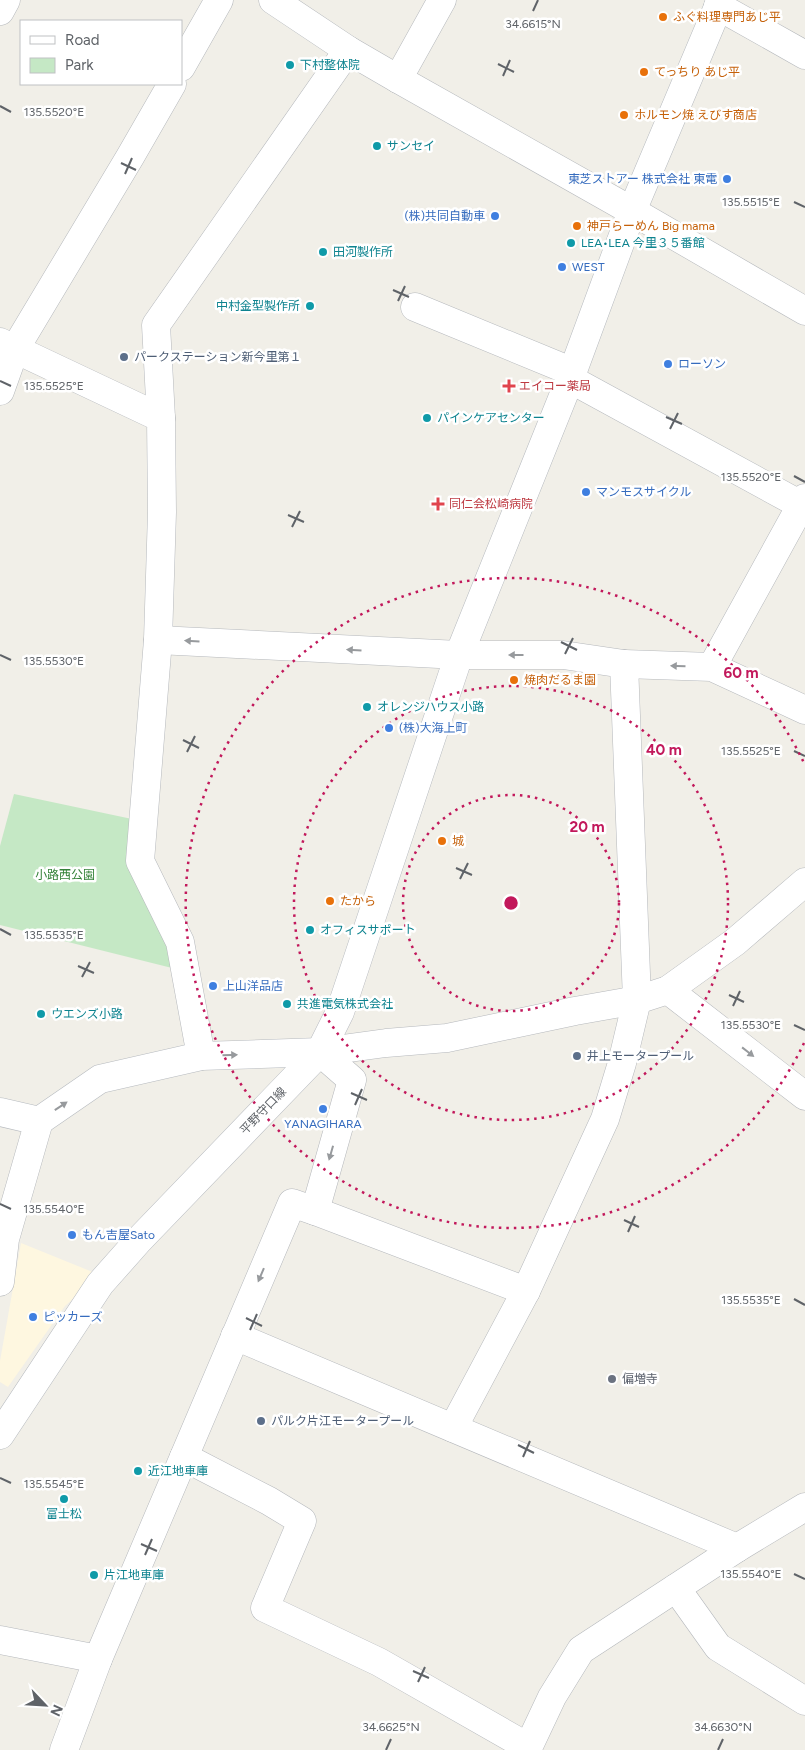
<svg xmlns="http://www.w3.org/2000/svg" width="805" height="1750" font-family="Figtree,'Noto Sans JP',sans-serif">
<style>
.commercial{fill:#fef7e0}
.green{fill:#c5e8c5}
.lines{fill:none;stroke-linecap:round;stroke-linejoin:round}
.street-casing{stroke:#b5b8bc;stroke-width:29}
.secondary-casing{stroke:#b6babf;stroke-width:29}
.street{stroke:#fff;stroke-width:28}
.secondary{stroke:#fff;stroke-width:28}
.oneway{fill:#979a9d}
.ticks{fill:none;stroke:#5f6368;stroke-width:2}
.ring{fill:none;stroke:#c2185b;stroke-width:2.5;stroke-dasharray:2.5 5}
.food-dot{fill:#e8710a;stroke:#fff;stroke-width:2}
.culture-dot{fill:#0f9aa8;stroke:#fff;stroke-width:2}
.shop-dot{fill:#3f7fe0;stroke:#fff;stroke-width:2}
.service-dot{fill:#5c6f8a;stroke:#fff;stroke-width:2}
.health-dot{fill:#e0444e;stroke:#fff;stroke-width:2}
.worship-dot{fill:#6b7280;stroke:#fff;stroke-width:2}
.labels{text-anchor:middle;stroke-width:5;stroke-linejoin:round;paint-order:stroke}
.food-label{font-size:12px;fill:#c56008;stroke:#fff;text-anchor:start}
.culture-label{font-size:12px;fill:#0d838f;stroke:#fff;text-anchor:start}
.shop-label{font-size:12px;fill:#366cbe;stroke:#fff;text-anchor:start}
.service-label{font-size:12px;fill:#4e5e75;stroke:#fff;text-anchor:start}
.health-label{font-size:12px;fill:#be3a42;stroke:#fff;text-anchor:start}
.park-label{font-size:12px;fill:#348238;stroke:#fff}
.street-label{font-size:12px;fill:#5f6368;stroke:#fff}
.worship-label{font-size:12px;fill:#5b616d;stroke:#fff;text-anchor:start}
.ticks-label{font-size:12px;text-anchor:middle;fill:#5f6368;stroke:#fff;stroke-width:5;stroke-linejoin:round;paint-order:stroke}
.centre{fill:#c2185b;stroke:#fff;stroke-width:2.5}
.ring-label{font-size:15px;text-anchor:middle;font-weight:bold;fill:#c2185b;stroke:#fff;stroke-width:5;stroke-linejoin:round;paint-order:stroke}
</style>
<rect width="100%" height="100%" fill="#f1efe8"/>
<path class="commercial" d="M21,1243l79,32 -35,31 -57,81 -8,-5v-21z"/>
<path class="green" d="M14,794l118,25 32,106 8,43 -172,-43v-79z"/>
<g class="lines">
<g class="street-casing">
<g id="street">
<path d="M273,0l75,50 50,29 234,132 173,100"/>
<path d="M718,6l87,49"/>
<path d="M0,11l6,-11"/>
<path d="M181,67l38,-67"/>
<path d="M398,79l44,-79"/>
<path d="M415,307l158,65"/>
<path d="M0,342l161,76 1,94 -4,128 -18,221 40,81 21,114"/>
<path d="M570,379l231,126"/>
<path d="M0,391l15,-42 115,-192 42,-73"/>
<path d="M161,418l-5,-93 192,-275"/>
<path d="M158,640l301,15h104l61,9 88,3 93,43"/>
<path d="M712,667l93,-169"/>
<path d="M668,990l137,106"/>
<path d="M320,1052l66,-9 61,-5 128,-27 62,-11 31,-10 67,-48 70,-60"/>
<path d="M315,1211l211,80"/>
<path d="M0,1282l5,-43 34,-118"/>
<path d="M235,1336l502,212"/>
<path d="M453,1428l73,-137 79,-172 17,-56 15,-63 -13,-336"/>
<path d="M184,1457l85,44 33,20 -37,87 114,54 149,85"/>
<path d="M676,1588l42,59 87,54"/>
<path d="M0,1640l98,19"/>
<path d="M64,1750l34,-91 194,-456 23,8 37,-131 -32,-28"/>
<path d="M527,1750l25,-53 29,-47 156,-102 68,-41"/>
</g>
</g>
<g class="secondary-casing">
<g id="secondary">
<path d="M0,1112l39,9 61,-42 101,-23 119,-4"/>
<path d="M0,1435l100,-151 39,-44 181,-188 20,-40 119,-357 111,-276 62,-168 89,-211"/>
</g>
</g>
<use href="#street" class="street"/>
<use href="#secondary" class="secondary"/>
</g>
<defs><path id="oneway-solid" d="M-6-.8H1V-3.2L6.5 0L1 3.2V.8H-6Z" transform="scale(1.25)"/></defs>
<g class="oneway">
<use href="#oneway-solid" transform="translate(192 641) rotate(-177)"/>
<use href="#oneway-solid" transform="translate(354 650) rotate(-177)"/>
<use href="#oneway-solid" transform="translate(516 655) rotate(-180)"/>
<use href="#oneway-solid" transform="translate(678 666) rotate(-178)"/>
<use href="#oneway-solid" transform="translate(748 1052) rotate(38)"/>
<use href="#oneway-solid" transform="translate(230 1055) rotate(-2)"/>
<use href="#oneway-solid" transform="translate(61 1106) rotate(-34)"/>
<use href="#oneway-solid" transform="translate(331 1153) rotate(106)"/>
<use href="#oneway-solid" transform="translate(261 1275) rotate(113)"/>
</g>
<path class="ticks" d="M533,11l5,-11M498,64l16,8M503,76l7,-16M0,106l11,6M121,163l15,7M125,174l7,-16M794,202l11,5M393,290l16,7M398,301l7,-15M0,381l11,5M666,417l16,7M670,429l8,-16M794,476l11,6M288,515l16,7M292,527l8,-16M561,642l16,8M565,654l8,-16M0,655l11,5M183,740l16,8M794,751l11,5M187,752l8,-16M456,868l16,7M460,879l8,-16M0,929l11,6M78,966l16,7M82,977l8,-15M729,995l15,7M733,1006l7,-15M794,1025l11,5M351,1093l16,7M355,1105l7,-16M0,1204l11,5M624,1220l15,7M628,1232l7,-16M794,1299l11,6M246,1318l16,8M250,1330l7,-16M518,1445l16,8M523,1457l7,-16M0,1478l11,5M141,1544l16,7M145,1555l7,-16M794,1574l11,5M413,1671l16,7M418,1682l7,-15M386,1750l5,-11M718,1750l5,-11"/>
<g class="ring">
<circle cx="511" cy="903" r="108"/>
<circle cx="511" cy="903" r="217"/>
<path d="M804 1043A325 325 0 1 1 804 763"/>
</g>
<g class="food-dot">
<circle cx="663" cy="17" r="5"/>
<circle cx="644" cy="72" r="5"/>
<circle cx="624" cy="115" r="5"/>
<circle cx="577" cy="226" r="5"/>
<circle cx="514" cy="680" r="5"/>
<circle cx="442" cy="841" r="5"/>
<circle cx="330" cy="901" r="5"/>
</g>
<g class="culture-dot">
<circle cx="290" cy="65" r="5"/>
<circle cx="377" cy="146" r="5"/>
<circle cx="571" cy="243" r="5"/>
<circle cx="323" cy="252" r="5"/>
<circle cx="310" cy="306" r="5"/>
<circle cx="427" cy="418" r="5"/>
<circle cx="367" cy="707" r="5"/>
<circle cx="310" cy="930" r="5"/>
<circle cx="287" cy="1004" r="5"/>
<circle cx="41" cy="1014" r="5"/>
<circle cx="138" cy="1471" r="5"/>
<circle cx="64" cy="1499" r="5"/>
<circle cx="94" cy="1575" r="5"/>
</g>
<g class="shop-dot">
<circle cx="727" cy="179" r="5"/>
<circle cx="495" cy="216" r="5"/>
<circle cx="562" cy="267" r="5"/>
<circle cx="668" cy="364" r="5"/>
<circle cx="586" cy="492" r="5"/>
<circle cx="389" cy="728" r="5"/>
<circle cx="213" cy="986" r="5"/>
<circle cx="323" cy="1109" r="5"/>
<circle cx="72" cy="1235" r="5"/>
<circle cx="33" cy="1317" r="5"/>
</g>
<g class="service-dot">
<circle cx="124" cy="357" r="5"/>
<circle cx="577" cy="1056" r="5"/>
<circle cx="261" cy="1421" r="5"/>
</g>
<g class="health-dot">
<path d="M506.5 378.5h5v5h5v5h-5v5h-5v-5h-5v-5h5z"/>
<path d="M435.5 496.5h5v5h5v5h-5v5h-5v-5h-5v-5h5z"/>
</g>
<circle class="worship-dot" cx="612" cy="1379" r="5"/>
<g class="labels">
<g class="food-label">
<text x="673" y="21">ふぐ料理専門あじ平</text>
<text x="654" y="76">てっちり あじ平</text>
<text x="634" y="119">ホルモン焼 えびす商店</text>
<text x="587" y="230">神戸らーめん Big mama</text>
<text x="524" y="684">焼肉だるま園</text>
<text x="452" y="845">城</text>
<text x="340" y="905">たから</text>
</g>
<g class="culture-label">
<text x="300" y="69">下村整体院</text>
<text x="387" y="150">サンセイ</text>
<text x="581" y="247">LEA•LEA 今里３５番館</text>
<text x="333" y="256">田河製作所</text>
<text x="300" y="310" text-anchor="end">中村金型製作所</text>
<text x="437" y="422">パインケアセンター</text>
<text x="377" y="711">オレンジハウス小路</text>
<text x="320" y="934">オフィスサポート</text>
<text x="297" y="1008">共進電気株式会社</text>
<text x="51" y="1018">ウエンズ小路</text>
<text x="148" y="1475">近江地車庫</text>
<text x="64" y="1518" text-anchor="middle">富士松</text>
<text x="104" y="1579">片江地車庫</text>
</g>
<g class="shop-label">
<text x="717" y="183" text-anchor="end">東芝ストアー 株式会社 東電</text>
<text x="485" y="220" text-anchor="end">(株)共同自動車</text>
<text x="572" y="271">WEST</text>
<text x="678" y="368">ローソン</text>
<text x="596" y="496">マンモスサイクル</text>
<text x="399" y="732">(株)大海上町</text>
<text x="223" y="990">上山洋品店</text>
<text x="323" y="1128" text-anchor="middle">YANAGIHARA</text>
<text x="82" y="1239">もん吉屋Sato</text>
<text x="43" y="1321">ピッカーズ</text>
</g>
<g class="service-label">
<text x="134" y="361">パークステーション新今里第１</text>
<text x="587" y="1060">井上モータープール</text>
<text x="271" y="1425">パルク片江モータープール</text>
</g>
<g class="health-label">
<text x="519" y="390">エイコー薬局</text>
<text x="449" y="508">同仁会松崎病院</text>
</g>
<g class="park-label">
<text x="65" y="879">小路西公園</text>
</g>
<g class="street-label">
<text transform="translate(263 1111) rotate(-46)" y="4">平野守口線</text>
</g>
<g class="worship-label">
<text x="622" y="1383">偏増寺</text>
</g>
</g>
<g class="ticks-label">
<text x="533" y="28">34.6615°N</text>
<text x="54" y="116">135.5520°E</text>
<text x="751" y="206">135.5515°E</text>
<text x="54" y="390">135.5525°E</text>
<text x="751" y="481">135.5520°E</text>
<text x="54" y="665">135.5530°E</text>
<text x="751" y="755">135.5525°E</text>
<text x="54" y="939">135.5535°E</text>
<text x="751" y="1029">135.5530°E</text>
<text x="54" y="1213">135.5540°E</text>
<text x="751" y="1304">135.5535°E</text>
<text x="54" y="1488">135.5545°E</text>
<text x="751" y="1578">135.5540°E</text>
<text x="391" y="1731">34.6625°N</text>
<text x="723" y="1731">34.6630°N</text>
</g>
<circle cx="511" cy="903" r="8" class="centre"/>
<g class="ring-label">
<text x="741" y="678">60 m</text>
<text x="664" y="755">40 m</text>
<text x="587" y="832">20 m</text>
</g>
<rect x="20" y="20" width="162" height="65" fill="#ffffff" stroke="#bfc1c3"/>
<rect x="30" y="36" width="25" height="8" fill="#ffffff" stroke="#bfc1c3"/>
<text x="65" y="45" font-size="15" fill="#5f6368">Road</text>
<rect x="30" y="58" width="25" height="15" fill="#c5e8c5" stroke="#bfc1c3"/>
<text x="65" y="70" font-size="15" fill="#5f6368">Park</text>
<g transform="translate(45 1705) rotate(115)" stroke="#ffffff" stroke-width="4" paint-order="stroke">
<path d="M0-4L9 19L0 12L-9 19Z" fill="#5f6368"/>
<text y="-8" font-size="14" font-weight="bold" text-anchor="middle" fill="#5f6368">N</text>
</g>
</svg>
